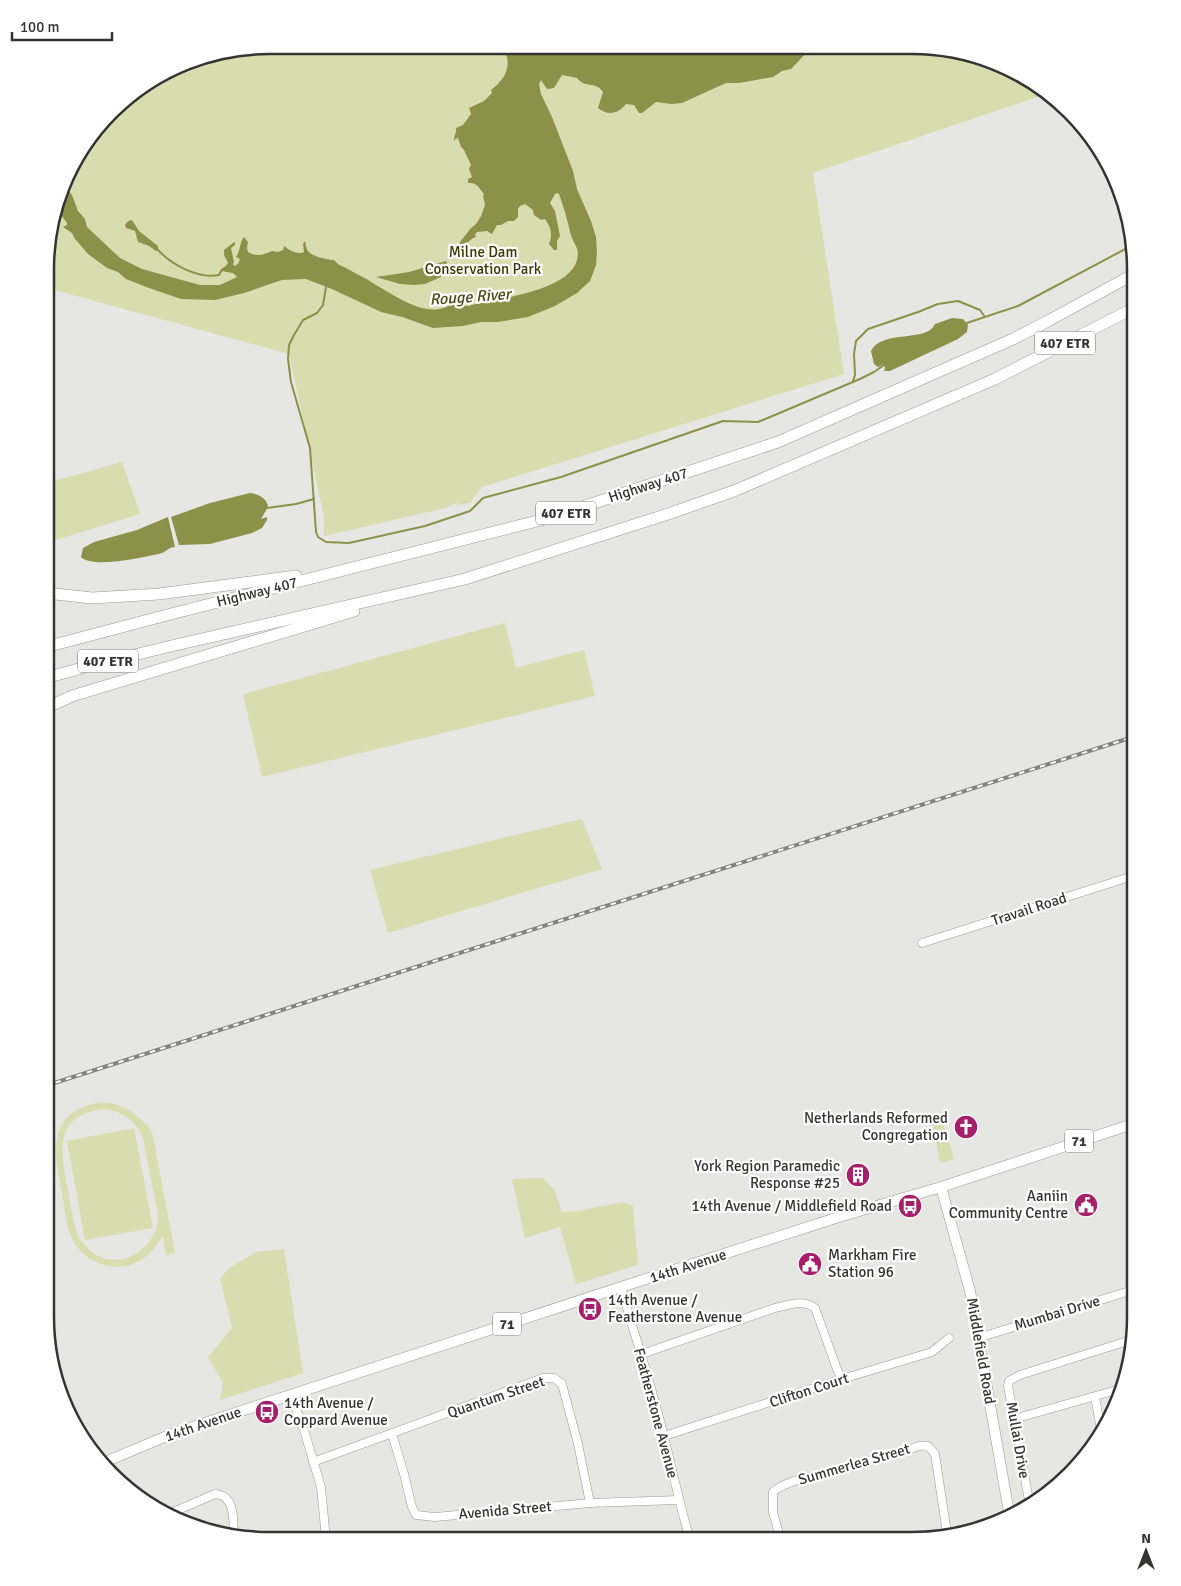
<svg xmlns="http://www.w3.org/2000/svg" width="1181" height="1586" font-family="Signika,sans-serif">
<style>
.green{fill:#d8ddaf;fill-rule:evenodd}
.water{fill:#8c9149}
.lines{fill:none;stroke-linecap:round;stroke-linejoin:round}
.stream{stroke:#8c9149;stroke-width:2}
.minor-casing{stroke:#989894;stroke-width:9}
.major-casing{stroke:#989894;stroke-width:11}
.highway-casing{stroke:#989894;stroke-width:12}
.minor{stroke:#fff;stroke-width:8}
.major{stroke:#fff;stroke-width:10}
.highway{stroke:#fff;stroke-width:11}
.rail-casing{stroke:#838381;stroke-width:4}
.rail{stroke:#fff;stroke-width:2;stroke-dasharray:5.5;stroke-linecap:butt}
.labels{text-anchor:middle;stroke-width:4.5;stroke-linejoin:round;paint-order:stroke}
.shield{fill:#fff;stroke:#717170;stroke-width:1}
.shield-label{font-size:14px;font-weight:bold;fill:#343433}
.park-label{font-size:15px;fill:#373900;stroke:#fff}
.street-label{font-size:15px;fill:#343433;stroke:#fff}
.poi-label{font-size:15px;fill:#343433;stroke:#fff;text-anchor:end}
.water-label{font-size:16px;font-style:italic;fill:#474b13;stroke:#fff}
.rim{fill:none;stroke:#343433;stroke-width:2.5}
</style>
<rect width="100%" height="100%" fill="#e6e7e3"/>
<g class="green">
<path d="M268,45l674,2 95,36 12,10 -236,80 31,201 -362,113 -12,16 -13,2 1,-3 -12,6 -122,28v-19l-35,-163 -242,-66v-49l28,-82 46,-57 75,-43z"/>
<path d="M122,462l18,52 -94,29 1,-60z"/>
<path d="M505,623l11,45 68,-18 11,46 -333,81 -19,-83z"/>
<path d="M582,819l20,50 -214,64 -18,-63z"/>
<path d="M102,1102c19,2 31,8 43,22l2,-1 6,13 22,117 -9,2 -3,-19c-6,9 -12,17 -20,23 -24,16 -56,6 -70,-18 -7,-14 -8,-32 -11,-48 -9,-42 -15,-83 40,-91zM103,1109c20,2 32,11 40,29l15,77c0,39 -49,62 -74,29 -5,-5 -7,-11 -9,-17 -3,-15 -6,-30 -9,-46 -6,-37 -9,-65 37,-72z"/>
<path d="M942,1118l12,41 -14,4 -8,-41z"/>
<path d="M134,1128l19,100 -68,12 -18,-99z"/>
<path d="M543,1178l11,11 8,23 16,-1 45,-9 10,4 5,59 -62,19 -16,-57 -35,11 -13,-59z"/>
<path d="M284,1249l19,124 -83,27 3,-17 -15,-26 24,-29 -12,-49 9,-11 27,-16z"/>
</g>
<g class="water">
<path d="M496,46l316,1 -21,22 -9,2 -9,6 -34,6h-13l-44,20 -11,1 -15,-2 -14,11h-3l-5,-8 -8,-1c-8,10 -18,12 -28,4l5,-16c-8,-12 -18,-3 -26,-14l-15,-3 -8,13 -7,1 -6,-9 -2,4 2,10 11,23 21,54 4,18 14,32 5,16 1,14 -1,14 -6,16 -13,12 -22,13 -27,11 -30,5h-17l-18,4 -30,2 -31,-11 -21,-5 -49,-23 -26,-10 -24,1 -38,13 -29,7 -34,-1 -32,-11 -23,-9 -8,-7 -11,-4 -19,-14 -13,-15 -3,-6 -9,-6 4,-2v-2l-10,-14 8,-23 7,9 6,16 7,8 2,8 33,31 22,11 58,16h20l17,-8 -4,-4 -12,-2v-2l5,-3 2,-3 -4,-8v-5l9,-7 2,-1v3l-4,3 3,14 -1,2 1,2 4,-2 2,-5 -4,-2c5,-7 3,-14 8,-20l4,5 -1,6 1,4c8,5 16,3 24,-1l6,1 5,-2 1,-4c5,4 13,9 20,6l-1,-8 2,-3c1,4 1,9 5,12 5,4 19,7 24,7l4,4c13,7 26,13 38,21 21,12 55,37 78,17 5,1 8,4 14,4 4,-1 8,-2 12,-3 24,-5 90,-14 97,-43 3,-12 -3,-15 -6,-25 -2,-5 -2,-10 -4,-15 -2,-9 -5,-17 -8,-26l-2,-1 -2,1 -5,9 5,8 5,25 -3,5v9h-3l-5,-6c4,-9 2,-17 -4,-25l-4,1 -7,-5 -1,-5 -8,-6 -5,2 -2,3v8l-4,4h-6l-7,4h-4l-5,9 -5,-3 -10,1 -2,3 1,2 -3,1 -15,12 2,-8 11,-14 5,-4 5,-8 4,-11 -2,-9 1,-2c-5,-6 -7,-12 -16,-11v-4l4,-2 -3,-8 2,-4 -7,-15 -3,-3 -3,-9 -3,1 -1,3c-1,-5 3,-9 2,-14l7,-3 8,-11 -2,-6 15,-7 8,-8 -1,-3 7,-6 1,-2c9,-7 13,-26 2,-33l-3,3z"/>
<path d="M132,220l7,11 19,15v4l-2,1 -7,-5 -11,-4 -3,-11 -9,-3 -1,-3 3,-4z"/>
<path d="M446,261l1,2 -6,14 -16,7 -11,1 -14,-1 -24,-7 33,-5z"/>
<path d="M952,318l11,1 5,6 -1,7 -9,7 -68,32h-6l1,-3 -1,-4 -6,3 -4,-3 -3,-13c11,-22 56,-8 64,-27z"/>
<path d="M250,493c9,1 17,5 18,14l-7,12 6,-2v3l-5,8 -10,5 -42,11 -31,1 -8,-28 39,-14z"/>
<path d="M168,517l7,30c-6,0 -8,4 -13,6 -15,4 -70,16 -81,4l2,-9 11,-6 43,-12z"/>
</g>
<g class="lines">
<g class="stream">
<path d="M158,250c14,15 40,29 61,25l2,-4"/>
<path d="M326,287l-3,18 -6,8 -14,7 -9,15 -5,10 -1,14 3,23 19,66 6,84 2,5 8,5 23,1 76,-17 45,-15 13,-13 78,-21 162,-56 35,1 102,-43 14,-7 10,-7"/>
<path d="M967,323l51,-17 113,-60"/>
<path d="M853,381l2,-6 -1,-21 2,-13 12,-12 50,-17 20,-8 20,-3 22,9 5,7"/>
<path d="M267,508l29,-4 18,-5"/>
</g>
<g class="minor-casing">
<g id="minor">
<path d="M922,943l214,-68"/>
<path d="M621,1287c14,50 31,99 43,150 9,35 16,69 26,103"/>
<path d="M978,1338l158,-49"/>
<path d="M642,1354l133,-46c13,-3 29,-9 40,0l22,61 5,10"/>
<path d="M291,1395l13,35 17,57 5,52"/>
<path d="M1095,1397l7,38"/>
<path d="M1014,1419l110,-31"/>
<path d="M392,1434l12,40 8,33 4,8 19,2 155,-14 88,-3"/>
<path d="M664,1436l178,-57 90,-27 17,-14"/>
<path d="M313,1462l230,-84h11l8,6 16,60 12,59"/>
<path d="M1030,1506l-22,-120 1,-5 11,-6 114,-36"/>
<path d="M171,1513l44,-19c21,1 18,27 19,43"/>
<path d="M781,1541l-8,-29v-20c13,-13 57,-19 76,-24 20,-6 39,-14 60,-18 7,-4 11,-5 19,-4l7,8 12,79"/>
</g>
</g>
<g class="major-casing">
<g id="major">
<path d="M941,1187l29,104 40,227"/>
<path d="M100,1464l74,-31 447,-146 218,-70 102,-30 195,-64"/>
</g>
</g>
<g class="highway-casing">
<g id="highway">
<path d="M46,593l46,5 67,-4 137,-18"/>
<path d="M46,647l121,-32 382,-97 229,-76 235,-103 35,-18 88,-48"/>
<path d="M46,678l43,-12 82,-20 294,-67 203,-65 66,-23 261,-112 141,-72"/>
<path d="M46,708l26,-12 282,-85"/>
</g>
</g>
<use href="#minor" class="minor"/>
<use href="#major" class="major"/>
<use href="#highway" class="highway"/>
<g class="rail-casing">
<path id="rail" d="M45,1086l1091,-350"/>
</g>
<use href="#rail" class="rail"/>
</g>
<defs>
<g id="church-disc" transform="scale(1.25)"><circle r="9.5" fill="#a51f6a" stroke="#fff"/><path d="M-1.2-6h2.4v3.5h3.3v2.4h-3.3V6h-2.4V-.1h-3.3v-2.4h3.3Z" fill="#fff"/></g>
<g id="building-disc" transform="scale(1.25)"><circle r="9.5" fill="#a51f6a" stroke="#fff"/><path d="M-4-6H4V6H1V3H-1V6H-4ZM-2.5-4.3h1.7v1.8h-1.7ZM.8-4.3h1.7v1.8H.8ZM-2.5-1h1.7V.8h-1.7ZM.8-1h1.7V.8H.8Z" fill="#fff"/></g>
<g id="civic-disc" transform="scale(1.25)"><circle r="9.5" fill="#a51f6a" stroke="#fff"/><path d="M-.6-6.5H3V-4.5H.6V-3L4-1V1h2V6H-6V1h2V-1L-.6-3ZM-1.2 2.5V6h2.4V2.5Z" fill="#fff"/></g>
<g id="bus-disc" transform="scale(1.25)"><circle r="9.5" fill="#a51f6a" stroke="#fff"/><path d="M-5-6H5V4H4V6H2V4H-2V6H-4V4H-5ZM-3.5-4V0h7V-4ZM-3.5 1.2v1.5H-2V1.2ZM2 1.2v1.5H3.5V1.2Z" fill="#fff"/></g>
</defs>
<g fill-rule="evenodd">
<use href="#church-disc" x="966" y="1127"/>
<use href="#building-disc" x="858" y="1175"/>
<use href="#civic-disc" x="1086" y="1205"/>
<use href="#bus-disc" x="910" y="1206"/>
<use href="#civic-disc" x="810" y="1264"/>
<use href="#bus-disc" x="590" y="1309"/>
<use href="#bus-disc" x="267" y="1412"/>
</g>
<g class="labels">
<g class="shield">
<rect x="1035" y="331.5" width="60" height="23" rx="4"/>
<rect x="536" y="501.5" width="60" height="23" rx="4"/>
<rect x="78" y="649.5" width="60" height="23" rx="4"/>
<rect x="1065" y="1129.5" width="28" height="23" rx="4"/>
<rect x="493" y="1312.5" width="28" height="23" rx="4"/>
</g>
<g class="shield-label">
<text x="1065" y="348">407 ETR</text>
<text x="566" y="518">407 ETR</text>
<text x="108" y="666">407 ETR</text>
<text x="1079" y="1146">71</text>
<text x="507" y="1329">71</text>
</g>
<g class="park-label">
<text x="483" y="257">Milne Dam<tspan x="483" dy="17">Conservation Park</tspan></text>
</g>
<g class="street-label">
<text transform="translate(648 485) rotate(-18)" y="5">Highway 407</text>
<text transform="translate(257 592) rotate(-14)" y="5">Highway 407</text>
<text transform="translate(1029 909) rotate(-18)" y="5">Travail Road</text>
<text transform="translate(688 1266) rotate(-18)" y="5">14th Avenue</text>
<text transform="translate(1057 1313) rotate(-17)" y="5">Mumbai Drive</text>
<text transform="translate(981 1351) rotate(80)" y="5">Middlefield Road</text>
<text transform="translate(809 1390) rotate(-18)" y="5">Clifton Court</text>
<text transform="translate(496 1397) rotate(-19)" y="5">Quantum Street</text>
<text transform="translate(656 1413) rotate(75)" y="5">Featherstone Avenue</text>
<text transform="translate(203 1424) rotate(-19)" y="5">14th Avenue</text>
<text transform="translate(1018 1440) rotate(80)" y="5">Mullai Drive</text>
<text transform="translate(854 1464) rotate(-16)" y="5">Summerlea Street</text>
<text transform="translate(505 1510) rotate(-5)" y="5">Avenida Street</text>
</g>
<g class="poi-label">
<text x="948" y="1123">Netherlands Reformed<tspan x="948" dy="17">Congregation</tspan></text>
<text x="840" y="1171">York Region Paramedic<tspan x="840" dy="17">Response #25</tspan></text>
<text x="1068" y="1201">Aaniin<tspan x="1068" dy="17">Community Centre</tspan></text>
<text x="892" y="1211">14th Avenue / Middlefield Road</text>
<text x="828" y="1260" text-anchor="start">Markham Fire<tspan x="828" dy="17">Station 96</tspan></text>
<text x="608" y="1305" text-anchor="start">14th Avenue /<tspan x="608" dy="17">Featherstone Avenue</tspan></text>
<text x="284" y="1408" text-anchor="start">14th Avenue /<tspan x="284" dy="17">Coppard Avenue</tspan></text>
</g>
<g class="water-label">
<text transform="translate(470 296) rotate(-4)" y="6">Rouge River</text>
</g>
</g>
<path d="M0 0H1181V1586H0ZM269 54H912A215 215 0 0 1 1127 269V1317A215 215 0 0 1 912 1532H269A215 215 0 0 1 54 1317V269A215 215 0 0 1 269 54Z" fill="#fff" fill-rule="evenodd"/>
<path class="rim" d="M269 54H912A215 215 0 0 1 1127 269V1317A215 215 0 0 1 912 1532H269A215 215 0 0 1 54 1317V269A215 215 0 0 1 269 54Z"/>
<g transform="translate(1146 1551)" stroke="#ffffff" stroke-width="4" paint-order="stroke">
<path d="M0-4L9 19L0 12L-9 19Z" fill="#343433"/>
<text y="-8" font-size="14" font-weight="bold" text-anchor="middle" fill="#343433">N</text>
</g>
<path d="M12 32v8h100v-8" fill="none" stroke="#343433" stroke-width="2.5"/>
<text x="20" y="32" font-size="15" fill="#343433" stroke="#ffffff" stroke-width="4" paint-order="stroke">100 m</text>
</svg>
